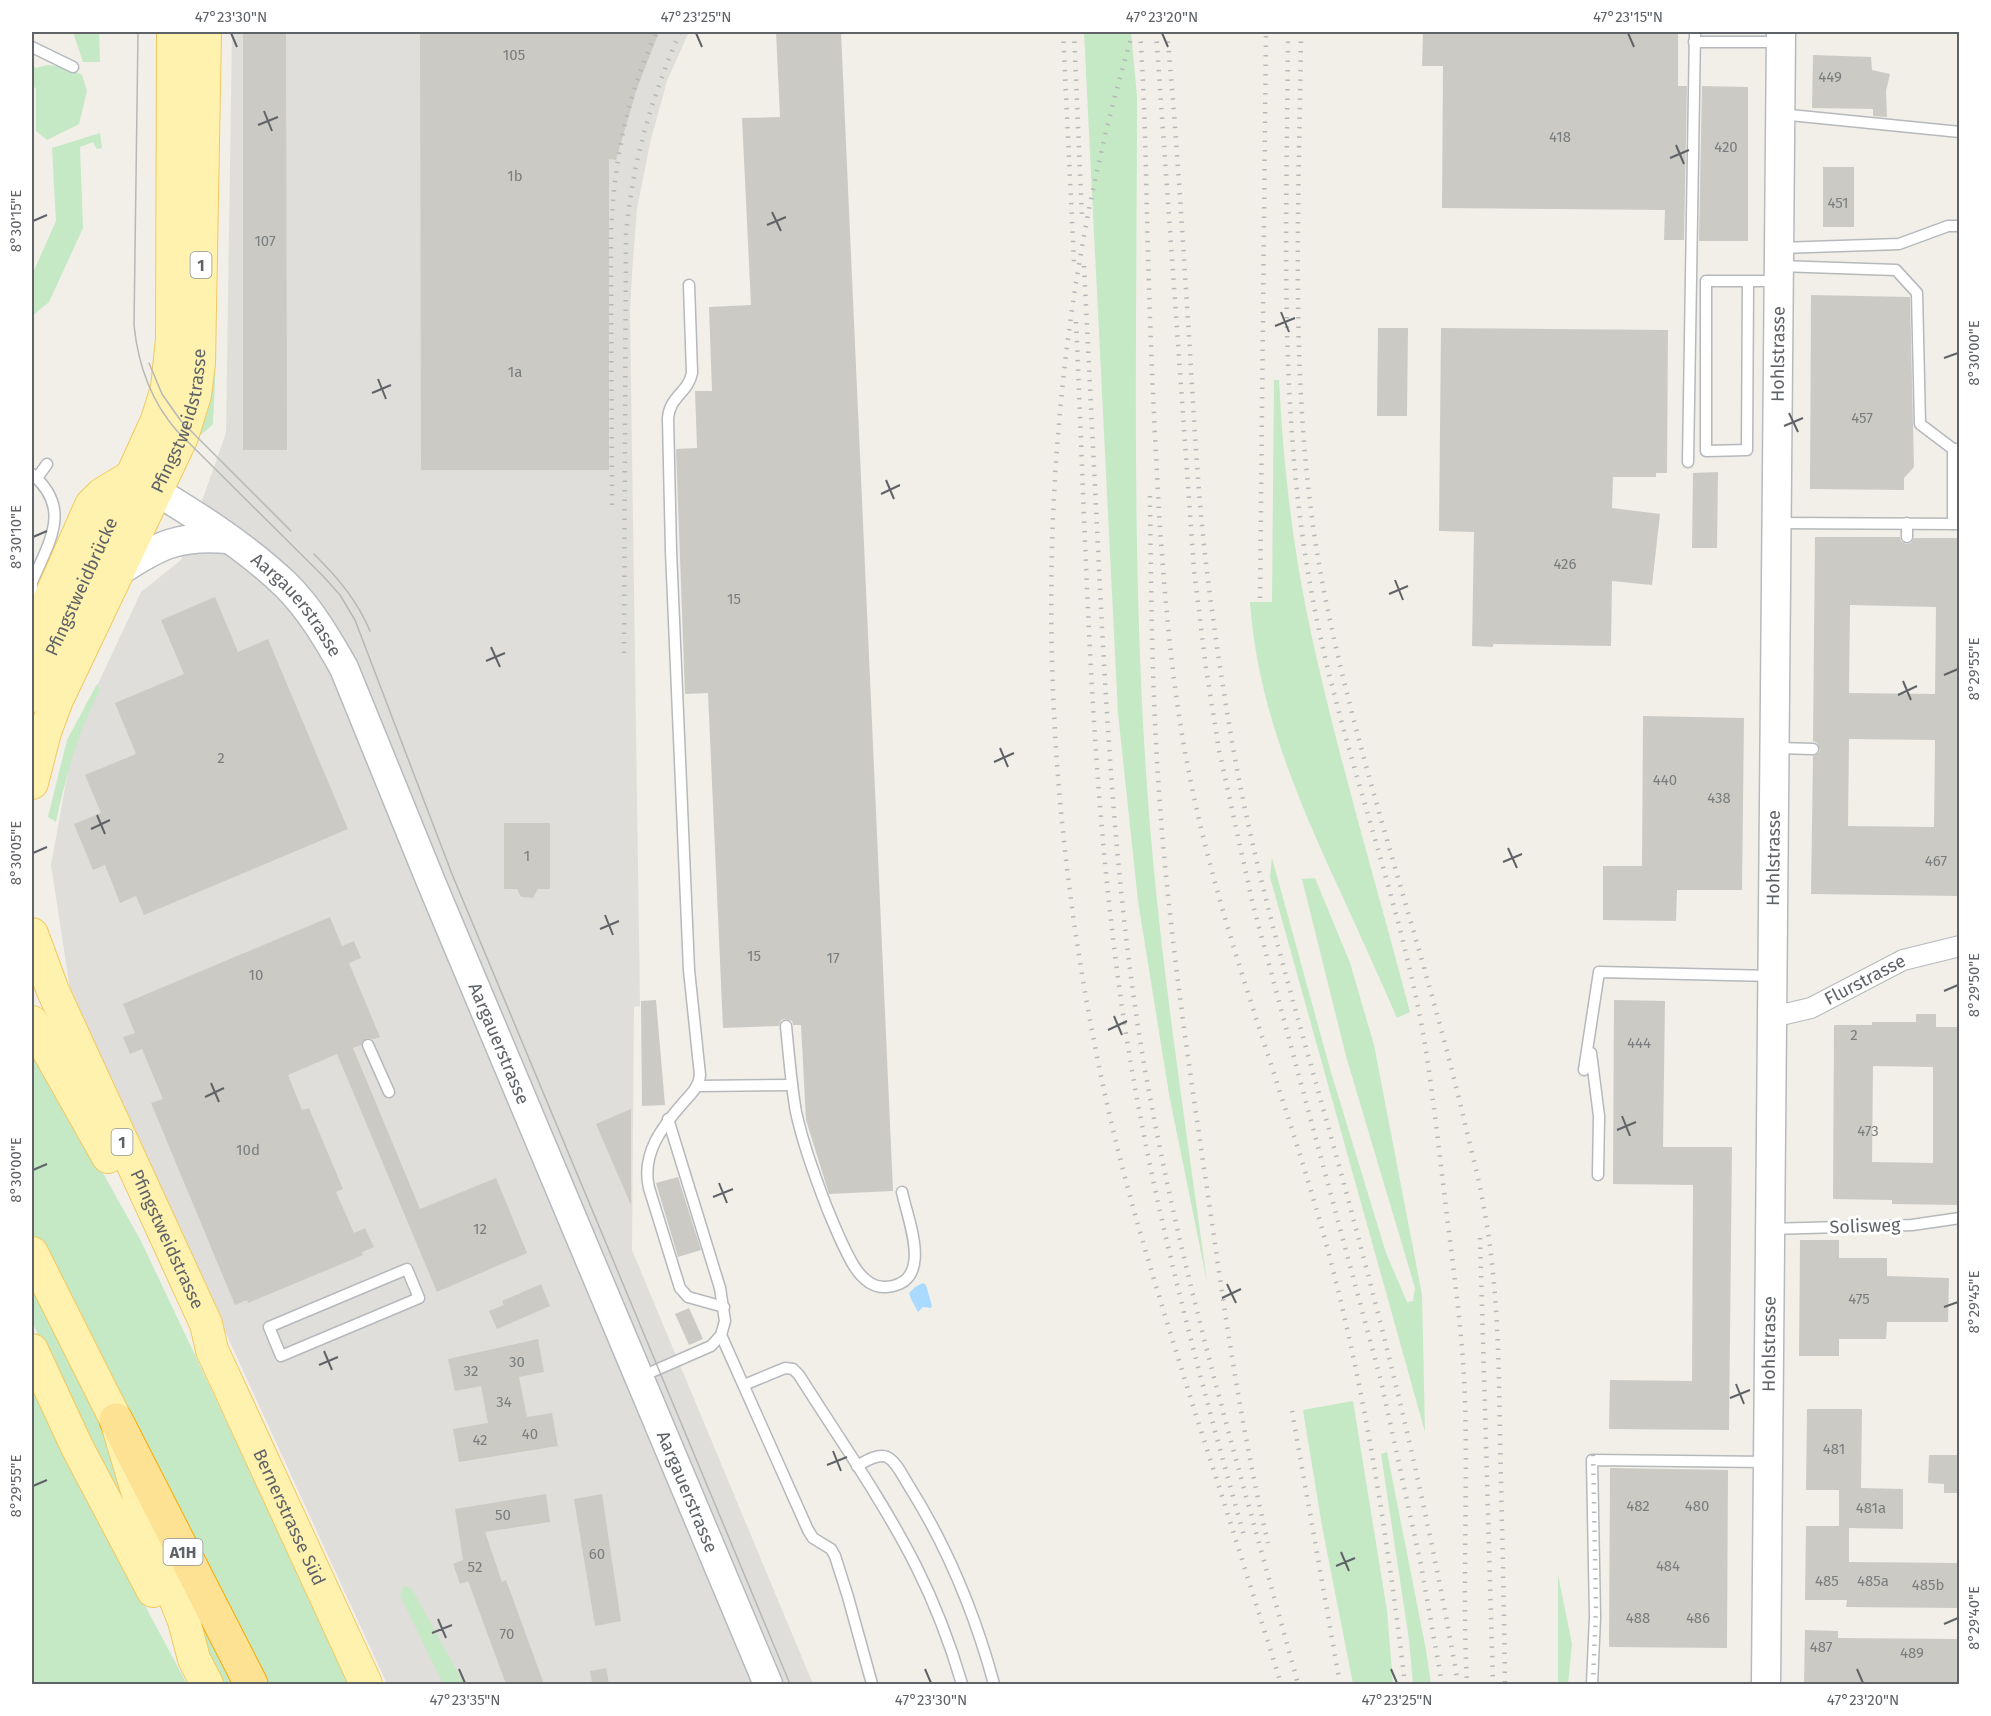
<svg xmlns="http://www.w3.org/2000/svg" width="1991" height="1716" font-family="'Fira Sans',sans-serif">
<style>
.industrial{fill:#e0deda}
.green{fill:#c5e8c5}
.water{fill:#aadaff}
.building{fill:#cccac5;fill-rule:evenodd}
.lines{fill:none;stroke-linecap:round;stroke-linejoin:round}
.lane-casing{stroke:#b5b8bc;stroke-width:13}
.street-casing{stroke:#b5b8bc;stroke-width:22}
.secondary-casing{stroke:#b6babf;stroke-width:31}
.primary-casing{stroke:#f2c960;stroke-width:34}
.highway-casing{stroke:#f9ab00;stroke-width:35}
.lane{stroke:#fff;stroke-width:10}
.street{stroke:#fff;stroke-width:20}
.secondary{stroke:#fff;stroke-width:28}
.primary{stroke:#fff2af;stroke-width:32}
.highway{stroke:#fde293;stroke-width:33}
.tram{stroke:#b6b7b8;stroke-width:1.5}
.rail{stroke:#b6b7b8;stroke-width:4.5;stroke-dasharray:1.5 8;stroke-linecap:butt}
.ticks{fill:none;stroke:#5f6368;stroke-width:2}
.labels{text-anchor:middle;stroke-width:6;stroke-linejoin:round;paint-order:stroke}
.number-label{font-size:15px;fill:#7a7d7f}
.shield{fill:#fff;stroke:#8f9295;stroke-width:1.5}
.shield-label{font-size:16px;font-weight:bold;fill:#5f6368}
.street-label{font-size:18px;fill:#5f6368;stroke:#fff}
.neatline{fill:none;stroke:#5f6368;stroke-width:2}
.ticks-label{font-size:15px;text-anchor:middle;fill:#5f6368}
</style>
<rect width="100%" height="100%" fill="#f1efe8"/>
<path class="industrial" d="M232,32h457l-22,49 -17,62 -13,66 -5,64 -2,39 10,694 -6,1 -2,243 181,434h-426l-316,-688 -20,-131 24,-132 66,-141 40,-32 45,-127z"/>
<g class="green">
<path d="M73,32h26l1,30h-17z"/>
<path d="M221,32l-6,349 -2,43 -12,11 -5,-5z"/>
<path d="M1084,32h47l6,64c0,225 -6,451 9,676 11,171 38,340 61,510l-38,-188 -31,-193 -20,-188z"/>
<path d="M48,65l18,2 16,8 5,16 -8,33 -32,16 -11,-9v-43l-4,-2v-20l4,2z"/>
<path d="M100,133l2,15 -5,1 -4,-7 -13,5 3,81 -34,74 -17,14v-41l24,-54 -4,-73z"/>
<path d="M1274,380h5c4,85 14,170 32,253 28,128 66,253 99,379l-13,6c-20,-46 -41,-92 -62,-138 -41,-89 -78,-179 -85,-278h22z"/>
<path d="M97,684l3,6c-22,42 -34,85 -44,132l-8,-5 19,-77z"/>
<path d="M1272,858l58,211 56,184 21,49 6,-1 2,-13 -69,-232 -44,-177 13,-1 35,85 24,82 48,250 3,137 -155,-555z"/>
<path d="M32,1047l109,194 115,243 92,200h-83l-233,-423z"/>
<path d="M36,1293l72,148 47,132 -91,-179 -32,-73v-26z"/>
<path d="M32,1383l111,219 44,82h-155z"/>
<path d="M1353,1401l34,210 6,73h-40l-31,-158 -19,-116z"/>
<path d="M1387,1452l39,198 5,34h-18l-4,-44 -28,-186z"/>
<path d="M151,1512l88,172h-18z"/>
<path d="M1558,1575l14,69 -4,40h-10z"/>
<path d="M403,1586l8,2 6,10 47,86h-21l-43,-89z"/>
</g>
<path class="water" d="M923,1283l3,2 6,21 -1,2 -8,-1 -5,5 -7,-13 -2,-6 6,-6z"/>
<g class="building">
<path d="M243,32h43l1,418h-44z"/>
<path d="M420,32h239l-23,59 -20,69 -7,-1v311h-188z"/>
<path d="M776,32h65l52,1159 -64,3 -23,-74 -5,-95h-8l-1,-4 -6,-2 -5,1 -2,6 -56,2 -15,-335 -23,1 -9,-245 21,-1 -2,-57h17l-3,-84 42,-2 -9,-187 38,-1z"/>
<path d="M1423,32h255v54h9l-3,154h-20l1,-30 -223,-2 1,-142h-21z"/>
<path d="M1813,55l58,2 1,13 18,4 -4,17 1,26 -14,-1v-7l-61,-1z"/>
<path d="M1702,86l46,1v154h-49z"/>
<rect x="1823" y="167" width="31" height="60"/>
<path d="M1811,295l99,2 4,170 -10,11v12l-94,-1z"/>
<path d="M1378,328h30l-1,88h-30z"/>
<path d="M1441,328l227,2 -1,143h-11v4h-43l-1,31 48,6 -8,71 -40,-4 -1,65 -118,-2v3l-21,-1 2,-114 -35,-1z"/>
<path d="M1718,472l-1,76h-25l1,-75z"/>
<path d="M1815,537h85l1,4 5,3 5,-1 3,-5h45v358l-148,-2 2,-138 6,-3 1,-4 -3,-6 -4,-2zM1850,605l86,2 -1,87 -86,-1zM1849,739l86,1 -1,87 -86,-1z"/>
<path d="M215,597l23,55 30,-13 80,190 -204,86 -8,-19 -16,7 -15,-38 -12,5 -19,-46 27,-11 -16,-38 51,-21 -21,-51 69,-29 -23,-54z"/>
<path d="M1643,716l101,2 -2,172h-65l-1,31 -73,-1v-54h39z"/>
<path d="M504,823h46v66h-12l-5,9 -12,-1 -4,-8h-13z"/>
<path d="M330,917l12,29 12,-5 7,17 -12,5 31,74 -7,2 -7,-1 -5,7 -8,3 67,161 76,-31 31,75 -90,39 -100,-238 -49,21 14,35 7,-2 34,81 -7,3 18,41 11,-5 9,19 -12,5 1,3 -115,48 -1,-3 -12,5 -84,-202 12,-4 -21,-50 -12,5 -7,-17 12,-4 -12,-29z"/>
<path d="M656,1000l9,105 -23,1 -1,-105z"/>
<path d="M1614,1000l51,1 -2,146h69l-3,283 -120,-1 1,-49 82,1 1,-196 -80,-1z"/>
<path d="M1916,1014h20v13h23v178l-67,-1v-4l-59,-1 1,-174h38v-3h44zM1873,1066l60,1v96l-61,-1z"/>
<path d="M631,1109v96l-35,-81z"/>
<path d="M678,1177l23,73 -23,7 -22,-74z"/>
<path d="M1800,1240h39v18h48v18l62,2 -1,44h-61l-1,17h-47v17h-40z"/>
<path d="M541,1284l9,22 -53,23 -8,-18 15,-6 -2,-4z"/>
<path d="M689,1308l14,31 -14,6 -14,-31z"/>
<path d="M538,1339l6,33 -25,5 8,40 25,-4 6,33 -99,16 -6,-33 35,-6 -7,-37 -26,5 -7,-32z"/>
<path d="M1807,1409h55l-1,79 42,1v40l-54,-1v34l110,1v45l-113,-1 1,-7h-42l1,-74h33v-36h-33z"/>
<path d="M1929,1455h30v38h-15v-9l-16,-1z"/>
<path d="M1610,1468l118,2 -1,178 -118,-1z"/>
<path d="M546,1494l4,28 -65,10 17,50 4,-2 38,104h-38l-38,-103 -8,3 -7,-20 10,-4 -8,-51z"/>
<path d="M602,1494l19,127 -26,5 -21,-127z"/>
<path d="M1805,1630l33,1v7l121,1v45h-155z"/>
<path d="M606,1668l3,16h-17l-2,-13z"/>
</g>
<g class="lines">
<g class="lane-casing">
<g id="lane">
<path d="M1694,42h86"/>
<path d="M32,47l41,20"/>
<path d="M1780,114l180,18"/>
<path d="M1780,248l119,-4 49,-18h12"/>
<path d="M1779,266l117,4 21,23 3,131 33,25h7"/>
<path d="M1748,281l-1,169 -41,1v-170h72"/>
<path d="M689,285l3,88c-4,20 -22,23 -24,45l3,133 18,419 11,105c-1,12 -9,19 -17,28 -21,24 -42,51 -34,85l31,100 8,9 36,10"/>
<path d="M1688,462l7,-430"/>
<path d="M32,474c40,34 18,66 1,106"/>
<path d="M37,478l10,-14"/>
<path d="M1777,523l183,1"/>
<path d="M1953,524v-75"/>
<path d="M1907,537v-14"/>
<path d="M32,595v-20"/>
<path d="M1775,748l38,1"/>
<path d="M786,1026c3,29 5,58 10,86 7,33 19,65 31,96 8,19 16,40 27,58 7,11 17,22 32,21 49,-4 22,-66 16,-95"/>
<path d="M368,1045l21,47"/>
<path d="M1591,1053l8,63 -1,59"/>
<path d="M1584,1070l15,-98 174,4"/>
<path d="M698,1086l94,-1"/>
<path d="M1770,1229l142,-4 48,-7"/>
<path d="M407,1269l12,29 -138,58 -12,-29z"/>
<path d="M721,1335l87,195 5,8 18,11 4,7 13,41 24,87"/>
<path d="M640,1377l71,-31 10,-11 4,-14 -5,-33 -52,-169"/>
<path d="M744,1385l41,-17 8,1 6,6c39,62 83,124 117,191 19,38 34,77 46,118"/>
<path d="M857,1466c7,-4 21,-13 30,-9 10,5 16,20 22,29 39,62 66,128 85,198"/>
<path d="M1592,1684l3,-67 -3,-157 174,2"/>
</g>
</g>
<g class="street-casing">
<g id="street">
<path id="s1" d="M1773,1017l38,-9 92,-48 57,-14"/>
</g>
</g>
<g class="secondary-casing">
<g id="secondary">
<path id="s2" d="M136,479c52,31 106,64 150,106 24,24 41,53 58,83l87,214 337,802"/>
<path d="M118,572c41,-27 60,-37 110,-33"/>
<path id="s3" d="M1766,1684l15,-1652"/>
</g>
</g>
<g class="primary-casing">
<g id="primary">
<path d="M32,639l59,-134 11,-11 30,-18"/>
<path id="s4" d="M32,696l125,-276 10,-32 5,-49 1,-307"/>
<path id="s5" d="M32,783l13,-51 12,-32 125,-263 13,-42 4,-32 6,-331"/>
<path id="s6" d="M32,934l21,57 153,333 6,26 154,334"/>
<path d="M32,1022l76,135"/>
<path d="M32,1253l84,167 35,118 33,83 10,38 13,25"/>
<path d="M32,1350l45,97 76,144"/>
</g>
</g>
<g class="highway-casing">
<path id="highway" d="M116,1420l135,264"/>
</g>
<use href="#lane" class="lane"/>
<use href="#street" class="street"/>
<use href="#secondary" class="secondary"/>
<use href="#primary" class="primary"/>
<use href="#highway" class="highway"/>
<g class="tram">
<path d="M138,32l-4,293c4,40 16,75 43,106l146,145 17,19 15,25 97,254 338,810"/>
<path d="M149,363l13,31 19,27 110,110"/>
<path d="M314,554c24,24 43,46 56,77"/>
</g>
<g class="rail">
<path d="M1063,32l11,230"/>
<path d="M1074,32l8,186"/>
<path d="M1133,32c-103,342 -104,710 -29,1058 22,103 54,203 85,303 31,97 62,194 92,291"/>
<path d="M1140,32c6,84 6,168 9,253 2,76 6,152 10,228 6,87 13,174 30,260 31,158 92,308 135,463 40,146 63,298 81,448"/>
<path d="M1156,32l38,538 12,98 13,82 34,155 128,476 40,184 21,119"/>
<path d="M1167,32c10,106 16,213 23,320 4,70 8,141 16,211 8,67 18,134 30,201 26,139 68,273 105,409 46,169 88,339 117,511"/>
<path d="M1288,32c-1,184 -10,370 22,552 28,161 92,312 117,473 8,55 14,111 21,167 7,58 15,116 17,175 3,95 -3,190 2,285"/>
<path d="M1301,32c-2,184 -13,372 22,554 34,176 96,346 138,521 8,35 18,71 24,107 13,74 14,151 15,226 2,82 4,163 5,244"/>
<path d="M1084,266c6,121 12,241 18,362 8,142 17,284 40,424 36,215 99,423 156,632"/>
<path d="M1076,322c10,216 13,433 41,648 24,192 75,379 127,566"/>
<path d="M1150,496c1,94 2,187 8,281 9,144 31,289 52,432 16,112 32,224 58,334"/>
<path d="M612,505l-1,-268c2,-70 15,-141 46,-205"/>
<path d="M1260,598l6,-566"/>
<path d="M624,653l2,-419c7,-75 25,-134 54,-202"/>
<path d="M1480,1238l13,446"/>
<path d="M1292,1411l48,273"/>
<path d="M1593,1684l3,-77 -3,-159"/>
</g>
</g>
<path class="ticks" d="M231,33l6,14M696,33l6,14M1162,33l6,14M1628,33l6,14M264,111l8,20M258,125l20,-8M1676,145l8,19M1670,158l19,-8M772,212l9,19M33,221l14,-6M767,225l19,-8M1281,312l8,20M1275,326l20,-8M1944,358l14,-5M378,379l8,20M372,393l19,-8M1789,413l9,19M1784,426l19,-8M886,480l8,19M881,494l19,-9M33,537l14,-6M1395,580l8,20M1389,594l19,-8M491,647l9,20M486,661l19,-8M1944,675l14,-6M1903,681l8,19M1898,695l19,-9M1000,748l8,19M994,762l20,-9M97,815l8,19M91,829l19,-9M1508,848l9,20M33,853l14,-6M1503,862l19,-8M605,915l8,20M600,929l19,-8M1944,991l14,-6M1114,1016l8,19M1108,1030l19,-9M211,1083l8,19M205,1097l19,-9M1622,1116l8,20M1617,1130l19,-8M33,1170l14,-6M719,1183l8,20M713,1197l20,-8M1227,1284l9,19M1222,1298l19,-9M1944,1307l14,-5M324,1351l8,19M319,1365l19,-8M1736,1384l8,20M1730,1398l20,-8M833,1451l8,20M827,1465l20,-8M33,1486l14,-6M1341,1552l8,19M1336,1566l19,-8M438,1619l8,19M1944,1624l14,-6M432,1633l20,-8M459,1669l6,14M925,1669l6,14M1391,1669l6,14M1857,1669l6,14"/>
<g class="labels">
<g class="number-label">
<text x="514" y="60">105</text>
<text x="1830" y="82">449</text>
<text x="1560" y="142">418</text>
<text x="1726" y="152">420</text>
<text x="515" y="181">1b</text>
<text x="1838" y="208">451</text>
<text x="265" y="246">107</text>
<text x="515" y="377">1a</text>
<text x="1862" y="423">457</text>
<text x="1565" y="569">426</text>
<text x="734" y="604">15</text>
<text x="221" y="763">2</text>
<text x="1665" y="785">440</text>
<text x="1719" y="803">438</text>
<text x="527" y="861">1</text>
<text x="1936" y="866">467</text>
<text x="754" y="961">15</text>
<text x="833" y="963">17</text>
<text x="256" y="980">10</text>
<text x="1854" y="1040">2</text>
<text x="1639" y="1048">444</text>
<text x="1868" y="1136">473</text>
<text x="248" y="1155">10d</text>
<text x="480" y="1234">12</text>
<text x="1859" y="1304">475</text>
<text x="517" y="1367">30</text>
<text x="471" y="1376">32</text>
<text x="504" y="1407">34</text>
<text x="530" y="1439">40</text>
<text x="480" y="1445">42</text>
<text x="1834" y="1454">481</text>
<text x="1638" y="1511">482</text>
<text x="1697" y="1511">480</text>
<text x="1871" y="1513">481a</text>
<text x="503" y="1520">50</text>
<text x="597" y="1559">60</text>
<text x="1668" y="1571">484</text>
<text x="475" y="1572">52</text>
<text x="1827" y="1586">485</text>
<text x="1873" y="1586">485a</text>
<text x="1928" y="1590">485b</text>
<text x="1638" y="1623">488</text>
<text x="1698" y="1623">486</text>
<text x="507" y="1639">70</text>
<text x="1821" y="1652">487</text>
<text x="1912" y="1658">489</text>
</g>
<g class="shield">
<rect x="190.5" y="252" width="21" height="26" rx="4.5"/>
<rect x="111.5" y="1129" width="21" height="26" rx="4.5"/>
<rect x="163.5" y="1539" width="39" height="26" rx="4.5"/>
</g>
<g class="shield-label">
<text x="201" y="271">1</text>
<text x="122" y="1148">1</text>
<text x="183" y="1558">A1H</text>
</g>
<g class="street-label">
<text dy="6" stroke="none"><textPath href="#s3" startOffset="1330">Hohlstrasse</textPath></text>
<text dy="6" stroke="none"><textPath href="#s5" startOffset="393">Pfingstweidstrasse</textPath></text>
<text dy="6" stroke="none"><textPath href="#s4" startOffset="120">Pfingstweidbrücke</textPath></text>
<text dy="6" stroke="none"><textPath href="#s2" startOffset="206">Aargauerstrasse</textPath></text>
<text dy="6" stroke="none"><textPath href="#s3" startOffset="826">Hohlstrasse</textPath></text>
<text dy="6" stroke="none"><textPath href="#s1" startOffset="100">Flurstrasse</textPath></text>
<text dy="6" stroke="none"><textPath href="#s2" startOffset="692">Aargauerstrasse</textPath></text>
<text transform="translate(1865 1226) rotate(-2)" y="6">Solisweg</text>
<text dy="6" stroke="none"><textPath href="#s6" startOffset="334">Pfingstweidstrasse</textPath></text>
<text dy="6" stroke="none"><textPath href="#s3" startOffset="340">Hohlstrasse</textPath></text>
<text dy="6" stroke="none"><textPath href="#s2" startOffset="1178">Aargauerstrasse</textPath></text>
<text dy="6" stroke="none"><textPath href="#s6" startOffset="638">Bernerstrasse Süd</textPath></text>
</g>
</g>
<rect width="1991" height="1716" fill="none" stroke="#ffffff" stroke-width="66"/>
<rect x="33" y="33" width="1925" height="1650" class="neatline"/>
<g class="ticks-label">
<text x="231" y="22">47°23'30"N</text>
<text x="696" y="22">47°23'25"N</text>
<text x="1162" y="22">47°23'20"N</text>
<text x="1628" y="22">47°23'15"N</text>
<text transform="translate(16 221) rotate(-90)" y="5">8°30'15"E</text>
<text transform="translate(1974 353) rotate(-90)" y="5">8°30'00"E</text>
<text transform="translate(16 537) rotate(-90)" y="5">8°30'10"E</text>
<text transform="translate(1974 669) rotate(-90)" y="5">8°29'55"E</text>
<text transform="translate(16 853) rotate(-90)" y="5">8°30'05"E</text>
<text transform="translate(1974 985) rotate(-90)" y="5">8°29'50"E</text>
<text transform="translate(16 1170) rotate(-90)" y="5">8°30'00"E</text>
<text transform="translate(1974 1302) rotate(-90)" y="5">8°29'45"E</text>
<text transform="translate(16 1486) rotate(-90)" y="5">8°29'55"E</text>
<text transform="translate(1974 1618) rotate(-90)" y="5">8°29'40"E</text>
<text x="465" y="1705">47°23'35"N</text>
<text x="931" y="1705">47°23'30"N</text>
<text x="1397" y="1705">47°23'25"N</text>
<text x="1863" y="1705">47°23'20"N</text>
</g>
</svg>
